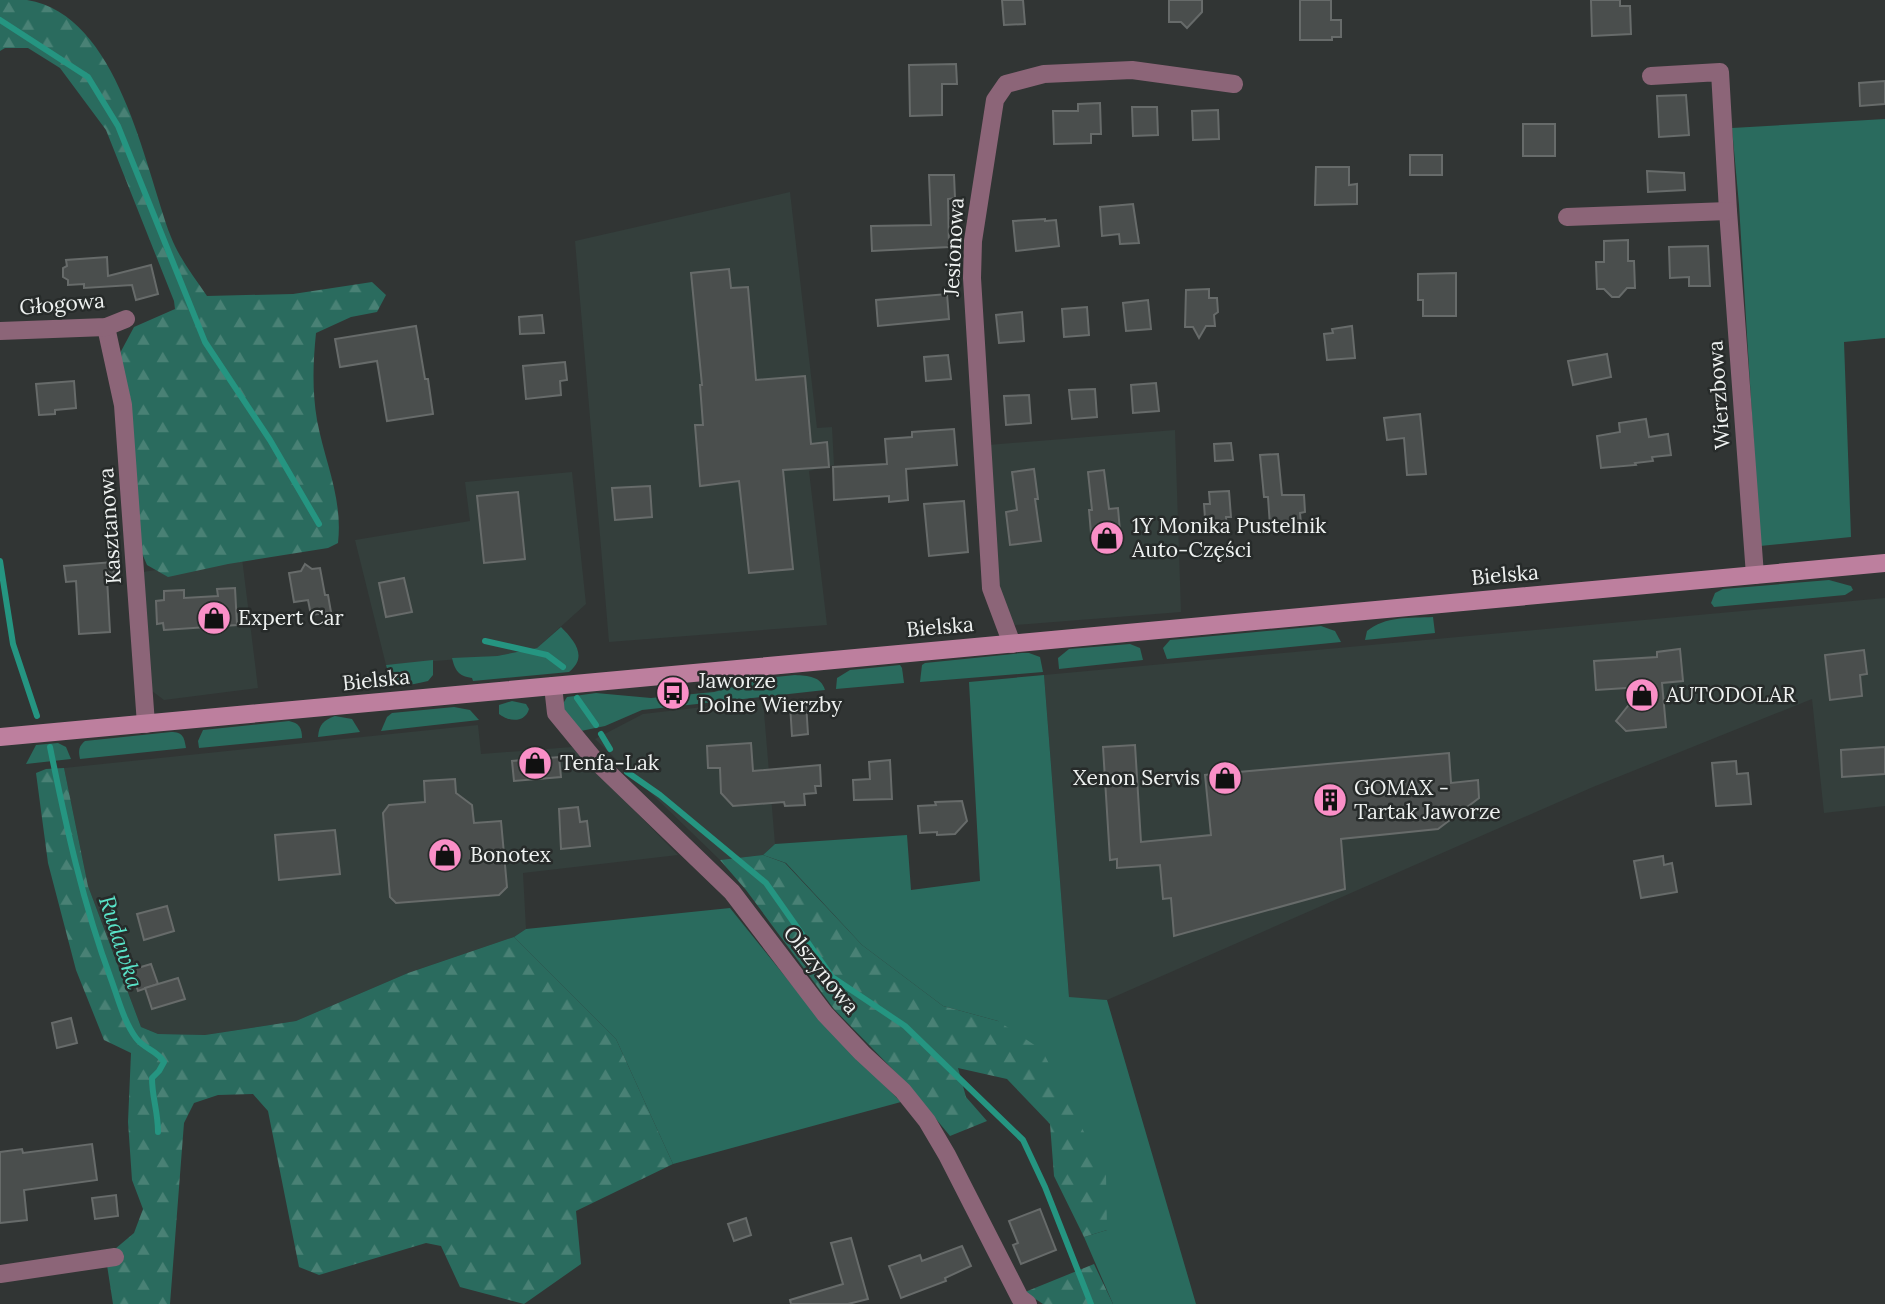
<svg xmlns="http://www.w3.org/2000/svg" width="1885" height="1304" font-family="Lora,serif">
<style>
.built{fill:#343f3c}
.green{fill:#2a6b5e}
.forest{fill:url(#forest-firs)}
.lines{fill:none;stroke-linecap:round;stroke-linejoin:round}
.stream{stroke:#259581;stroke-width:6}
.building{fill:#4a4e4d;stroke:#676b6a;stroke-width:2}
.minor{stroke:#8c6578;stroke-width:18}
.secondary{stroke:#bd7f9e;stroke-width:18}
.labels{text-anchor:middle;stroke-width:5;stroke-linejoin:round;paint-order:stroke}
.street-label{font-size:21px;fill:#eef1f0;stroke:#272b2a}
.poi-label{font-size:21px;fill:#eef1f0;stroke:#272b2a;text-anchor:start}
.water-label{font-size:23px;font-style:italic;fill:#59e3c8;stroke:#272b2a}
</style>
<defs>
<pattern id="forest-firs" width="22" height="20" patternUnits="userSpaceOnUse" patternTransform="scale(1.75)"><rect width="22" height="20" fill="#2a6b5e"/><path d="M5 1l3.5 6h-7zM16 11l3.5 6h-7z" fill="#498175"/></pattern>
</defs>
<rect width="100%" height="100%" fill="#313534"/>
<g class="built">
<path d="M790,192l27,236 15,-1 2,38 -25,6 18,154 -218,17 -34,-401z"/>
<path d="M1175,430l6,182 -166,13 -10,-15 -8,-21 -9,-144z"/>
<path d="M572,472l14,132 -49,44 -40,8 -111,9 -31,-125 115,-19 -5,-39z"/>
<path d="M242,558l16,130 -94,12 -12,-9 -10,-119z"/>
<path d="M1885,598v208l-61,7 -12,-114 -219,88 -486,213 -38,-2 -25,-323z"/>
<path d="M763,700l12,144 -12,11 -43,5 -125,-121 48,-25z"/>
<path d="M478,725l3,29 91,-7 106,108 -155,18 3,56 -12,8 -106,36 -112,48 -91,14 -47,-1 -17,-7 -53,-141 -24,-118z"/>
</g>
<g class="green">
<path d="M1885,119v219l-41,4 7,195 -91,9 -21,-341 -7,-77z"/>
<path d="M1829,580l22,6 2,4 -8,5 -131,12 -3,-4 4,-10 8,-4z"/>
<path d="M1433,617l2,16 -70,7 2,-9c18,-15 43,-13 66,-14z"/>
<path d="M1321,626l14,5 6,11 -174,17 -4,-11 7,-8z"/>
<path d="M561,627c14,14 27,30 8,45l-96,9 -1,-3c-14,-2 -17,-8 -20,-20l45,-2 40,-8z"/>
<path d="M1130,644l10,4 3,12 -84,9 -1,-11 11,-9z"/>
<path d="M1022,653h7l11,4 3,15 -123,10 2,-17 3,-2z"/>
<path d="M433,660v15l-5,6c-23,5 -35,10 -42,-16z"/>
<path d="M900,665l2,3 2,15 -68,6 1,-11 13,-8z"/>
<path d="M795,675c13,1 26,1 30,15l-183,20 -37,16 -24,5 -20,-24 6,-10 29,-4 55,5 63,-6 52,-14z"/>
<path d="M1044,675l25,322 38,3 89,304h-83l-29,-67 23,-7 -109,-209 -55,-15 -81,-61 -76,-82 -23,-8 12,-11 132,-9 4,55 69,-9 -11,-199z"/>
<path d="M512,701l14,3 3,5c-4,14 -20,13 -30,5v-9z"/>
<path d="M454,707l16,3 9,10 -98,11 6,-14 5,-4z"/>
<path d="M335,716l17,3 8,13 -42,5c1,-13 6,-17 17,-21z"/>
<path d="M289,721c10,2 13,7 13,17l-103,10 -1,-7 5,-11z"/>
<path d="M171,732c12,0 13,5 15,16l-106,11c-2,-9 -1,-13 5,-18z"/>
<path d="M58,743l8,4 5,12 -45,5 10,-19z"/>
<path d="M730,908l91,113 80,81 -228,62 -57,-125 -102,-102 12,-8z"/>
</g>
<g class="forest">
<path d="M0,0c9,0 18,0 27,0 92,15 117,165 144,237 8,21 24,41 36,59l86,-2 79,-12 14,13 -9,17 -26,5 -35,16c-3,30 -4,57 1,87 8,43 26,78 21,123l-10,5 -100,16 -60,13 -21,-12 -6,-14 -22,-196 15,-28 41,-18 -1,-8 -68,-171 -46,-62 -32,-20h-23l-5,3z"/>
<path d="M64,768l24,118 53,141 17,7 47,1 91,-14 112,-48 106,-36 102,102 57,125 -97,47 5,53 -57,40 -64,-17 -19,-41 -15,-3 -107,32 -20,-8 -31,-156 -15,-17 -35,1 -24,8 -10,20 -14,181h-57l-6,-39 8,-16 19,-16 9,-24 -11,-29 -4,-58 3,-69 -27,-13 -28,-70 -28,-107 -12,-90 10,-4z"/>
<path d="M763,855l22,8 77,82 81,61 55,15 44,29 64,125 1,55 -23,7 -30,-61 -4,-52 -43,-45 -49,-11 8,29 21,24 -37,15 -41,-50 -75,-77 -88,-119 -26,-30z"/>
<path d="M1094,1264l19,40h-70l-18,-12z"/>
</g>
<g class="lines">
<g class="stream">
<path d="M0,20l88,57 30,49 87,216 65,98 49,84"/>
<path d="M0,561l13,83 24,72"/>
<path d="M485,641l62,14 16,12"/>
<path d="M577,698l19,27"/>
<path d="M601,734l9,15"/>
<path d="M50,747c16,79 33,157 61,232 7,19 13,43 25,59 8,11 21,12 28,24l-5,9 -7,7c0,20 6,33 6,54"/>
<path d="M627,772l33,23 106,88 66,94 73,49 118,114 22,47 46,117"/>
</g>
</g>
<g class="building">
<path d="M1002,0h21l2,24 -21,1z"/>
<path d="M1169,0h33v12l-15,16 -6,-6h-12z"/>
<path d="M1300,0h31v20h10v17h-9v3h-32z"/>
<path d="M1591,0h29v6h10l1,28 -39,2z"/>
<path d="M956,64l1,20h-15v31l-32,1 -1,-51z"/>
<path d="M1885,81v23l-25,2 -1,-23z"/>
<path d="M1686,95l3,40 -30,2 -2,-41z"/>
<path d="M1100,103l1,31h-10v9l-37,1 -1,-33h25v-7z"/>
<path d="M1132,107h25l1,28 -25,1z"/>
<path d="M1218,110l1,29 -26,1 -1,-29z"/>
<rect x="1523" y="124" width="32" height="32"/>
<rect x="1410" y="155" width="32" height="20"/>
<path d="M1316,167h33v18l8,-1v20l-42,1z"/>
<path d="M1647,171l37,2 1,17 -37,2z"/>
<path d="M929,175h25l1,23 -7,1 1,48 -77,4 -1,-25 60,-1z"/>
<path d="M1133,204l6,39 -19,1 -1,-10 -17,2 -2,-29z"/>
<path d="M1045,219v2l11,-1 3,26 -43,5 -3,-30z"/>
<path d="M1628,240v21h6l1,27h-8l-8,9h-7l-8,-8h-7l-1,-27h8v-21z"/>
<path d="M1708,246l2,40h-21v-9l-19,1 -1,-31z"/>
<path d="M107,257l1,19 43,-11 7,29 -22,6 -4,-15 -48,3v-4l-16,1v-5l-5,-3v-9l4,-2 -1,-6z"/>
<path d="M729,269l2,19 17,-1 8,93 49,-4 6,68 16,-2 2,25 -46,3 10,99 -44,4 -10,-92 -39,5 -5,-61h8l-3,-40h2l-11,-112z"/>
<path d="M1456,273v43h-33v-16h-5v-26z"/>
<path d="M1209,289v9h8l1,14 -4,3 1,11h-9l-7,12 -6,-11h-8l1,-37z"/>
<path d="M947,294l2,25 -71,7 -2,-26z"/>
<path d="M1148,300l3,29 -25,2 -3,-28z"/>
<path d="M1087,307l2,28 -25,2 -2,-28z"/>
<path d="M1022,312l2,29 -25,2 -3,-28z"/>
<path d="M542,315l2,18 -24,1 -1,-17z"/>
<path d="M416,326l9,53h3l5,35 -46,7 -10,-60 -37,6 -5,-28z"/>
<path d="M1352,326l3,32 -28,2 -3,-26 9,-1 -1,-4z"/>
<path d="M1607,354l4,23 -38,8 -5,-24z"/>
<path d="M948,355l3,24 -25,2 -2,-24z"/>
<path d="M565,362l2,18 -7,1 1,14 -35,4 -3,-33z"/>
<path d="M74,381l2,27 -21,2v4l-16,1 -3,-31z"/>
<path d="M1156,383l3,28 -26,2 -2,-28z"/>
<path d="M1095,389l2,28 -25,2 -3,-29z"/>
<path d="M1029,395l2,28 -25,2 -2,-29z"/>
<path d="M1420,414l6,60 -19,1 -3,-37 -17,2 -3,-22z"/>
<path d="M1646,419l3,18 19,-3 3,21 -19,2 1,4 -18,2 1,2 -35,3 -4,-32 23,-4 -1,-9z"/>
<path d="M954,429l3,36 -51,4 2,31 -19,2v-6l-55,4 -1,-33 54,-3 -2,-25 27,-2v-5z"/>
<path d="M1231,443l2,17 -18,1 -1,-17z"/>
<path d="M1278,454l4,41h22l1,17 -5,1 1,10 -31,3 -2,-29h-4l-4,-42z"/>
<path d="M1034,469l4,30h-3l6,42 -31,4 -4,-33 11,-2 -5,-38z"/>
<path d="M1104,470l5,39 9,-1 3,35 -29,2 -3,-35h3l-4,-38z"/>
<path d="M650,486l2,31 -37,3 -3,-32z"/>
<path d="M1229,491l2,26h-5l1,13 -21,2 -2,-28h6l-1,-12z"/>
<path d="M518,492l7,67 -41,4 -7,-67z"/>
<path d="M964,501l4,51 -39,4 -5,-52z"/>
<path d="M113,562l1,16h-7l3,54 -31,2 -3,-53 -10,1 -2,-16z"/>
<path d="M305,564l7,5 8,-1 5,27h3l3,17 -20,3 -3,-15 -14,2 -5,-29 12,-2z"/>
<path d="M404,578l8,34 -26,5 -7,-34z"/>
<path d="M235,588l2,37 -73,5 -1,-7 -6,1 -1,-23 8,-1v-9l20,-1v8l34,-2 -1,-7z"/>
<path d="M1680,649l3,32 -21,2 4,44 -40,4 -10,-10 27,-34 -47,3 -2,-29 63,-4v-5z"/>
<path d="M1864,650l3,24 -7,1 2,21 -32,4 -5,-45z"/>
<path d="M806,703l2,31 -16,2 -2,-32z"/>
<path d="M751,743l2,28 67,-6 1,21h-6l1,7 -12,1 1,11 -20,1 -1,-4 -51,4 -12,-13 -1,-25h-12l-1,-22z"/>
<path d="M1135,745l6,97 70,-7 -6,-60 244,-22 2,30 27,-3 1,18 -41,31 -97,10 4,50 -171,47 -3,-38 -8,1 -3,-34 -43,3v-9l-7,1 -7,-113z"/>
<path d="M1885,747v27l-43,3 -1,-27z"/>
<path d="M559,757l2,20 -47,4 -2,-20z"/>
<path d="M890,760l2,39 -38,1 -1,-20 17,-1 -1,-17z"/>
<path d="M1736,761l1,13 11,-1 3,31 -35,2 -4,-43z"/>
<path d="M455,779l1,14 16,12 2,18 27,-2 6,66 -8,8 -103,8 -6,-6 -7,-84 6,-8 36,-3 -1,-21z"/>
<path d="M962,801l5,20 -12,13 -18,1v-3l-17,1 -2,-27 18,-1 -1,-3z"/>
<path d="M578,807l2,15 7,-1 3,25 -29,3 -2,-40z"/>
<path d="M335,830l5,44 -61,6 -4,-45z"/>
<path d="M1663,856l1,9 8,-2 5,29 -36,6 -7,-37z"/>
<path d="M167,906l7,25 -30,9 -7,-26z"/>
<path d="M151,964l7,20 -20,7 -7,-21z"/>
<path d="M178,978l7,21 -33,10 -7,-21z"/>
<path d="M71,1018l6,25 -20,5 -5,-25z"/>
<path d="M92,1144l5,36 -73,10 3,30 -27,3v-71l22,-3 1,4z"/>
<path d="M116,1195l2,21 -23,3 -3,-21z"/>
<path d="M1040,1209l16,41 -35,14 -8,-19 5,-2 -9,-22z"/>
<path d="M746,1218l5,17 -17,6 -6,-17z"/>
<path d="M851,1238l17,61 -20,5h-57l-1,-4 53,-16 -12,-41z"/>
<path d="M962,1246l9,20 -26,12 1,3 -45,17 -12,-32 31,-11 2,6z"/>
</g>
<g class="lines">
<g class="minor">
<path d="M1651,76l69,-4 8,139 27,364"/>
<path d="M1567,217l161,-6"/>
<path d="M106,327l17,78 23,319"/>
<path d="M0,331l106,-4 20,-8"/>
<path d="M1012,644l-21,-56 -19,-310 1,-37 22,-141 11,-16 38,-10 88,-4 102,14"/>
<path d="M553,686l3,27 37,45 139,134 93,122 37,39 41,38 24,30 20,34 73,143 8,6"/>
<path d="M0,1274l115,-17"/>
</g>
<path class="secondary" d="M0,737l1885,-174"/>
</g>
<defs>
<g id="shop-disc" transform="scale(1.75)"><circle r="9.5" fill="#fa8fc7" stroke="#272b2a"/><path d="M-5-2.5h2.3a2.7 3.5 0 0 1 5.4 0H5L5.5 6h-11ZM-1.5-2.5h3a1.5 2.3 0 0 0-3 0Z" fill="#111"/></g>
<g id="bus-disc" transform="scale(1.75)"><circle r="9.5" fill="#fa8fc7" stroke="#272b2a"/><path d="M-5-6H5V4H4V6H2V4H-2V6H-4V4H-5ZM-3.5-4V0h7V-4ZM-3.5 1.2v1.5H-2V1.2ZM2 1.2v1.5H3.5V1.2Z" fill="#111"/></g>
<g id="building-disc" transform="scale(1.75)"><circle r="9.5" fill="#fa8fc7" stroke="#272b2a"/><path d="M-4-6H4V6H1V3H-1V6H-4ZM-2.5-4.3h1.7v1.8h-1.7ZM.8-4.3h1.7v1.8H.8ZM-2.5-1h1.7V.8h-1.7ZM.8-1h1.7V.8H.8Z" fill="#111"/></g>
</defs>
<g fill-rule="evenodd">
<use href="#shop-disc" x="1107" y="538"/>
<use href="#shop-disc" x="214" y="618"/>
<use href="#bus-disc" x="673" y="693"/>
<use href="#shop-disc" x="1642" y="695"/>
<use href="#shop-disc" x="535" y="763"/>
<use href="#shop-disc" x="1225" y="778"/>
<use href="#building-disc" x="1330" y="800"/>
<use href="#shop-disc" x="445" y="855"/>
</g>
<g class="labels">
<g class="street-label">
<text transform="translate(954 247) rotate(-87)" y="7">Jesionowa</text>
<text transform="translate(62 304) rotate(-5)" y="7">Głogowa</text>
<text transform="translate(1719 395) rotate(-94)" y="7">Wierzbowa</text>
<text transform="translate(110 526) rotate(-94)" y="7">Kasztanowa</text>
<text transform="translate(1505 575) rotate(-5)" y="7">Bielska</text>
<text transform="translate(940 627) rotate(-5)" y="7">Bielska</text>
<text transform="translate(376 680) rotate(-6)" y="7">Bielska</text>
<text transform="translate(821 970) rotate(51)" y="7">Olszynowa</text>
</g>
<g class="poi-label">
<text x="1132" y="533">1Y Monika Pustelnik<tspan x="1132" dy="24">Auto-Części</tspan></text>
<text x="238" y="625">Expert Car</text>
<text x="698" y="688">Jaworze<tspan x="698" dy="24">Dolne Wierzby</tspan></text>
<text x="1666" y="702">AUTODOLAR</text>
<text x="560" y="770">Tenfa-Lak</text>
<text x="1200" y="785" text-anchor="end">Xenon Servis</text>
<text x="1354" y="795">GOMAX -<tspan x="1354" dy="24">Tartak Jaworze</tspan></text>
<text x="470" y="862">Bonotex</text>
</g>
<g class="water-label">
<text transform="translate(121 942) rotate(72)" y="8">Rudawka</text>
</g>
</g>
</svg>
